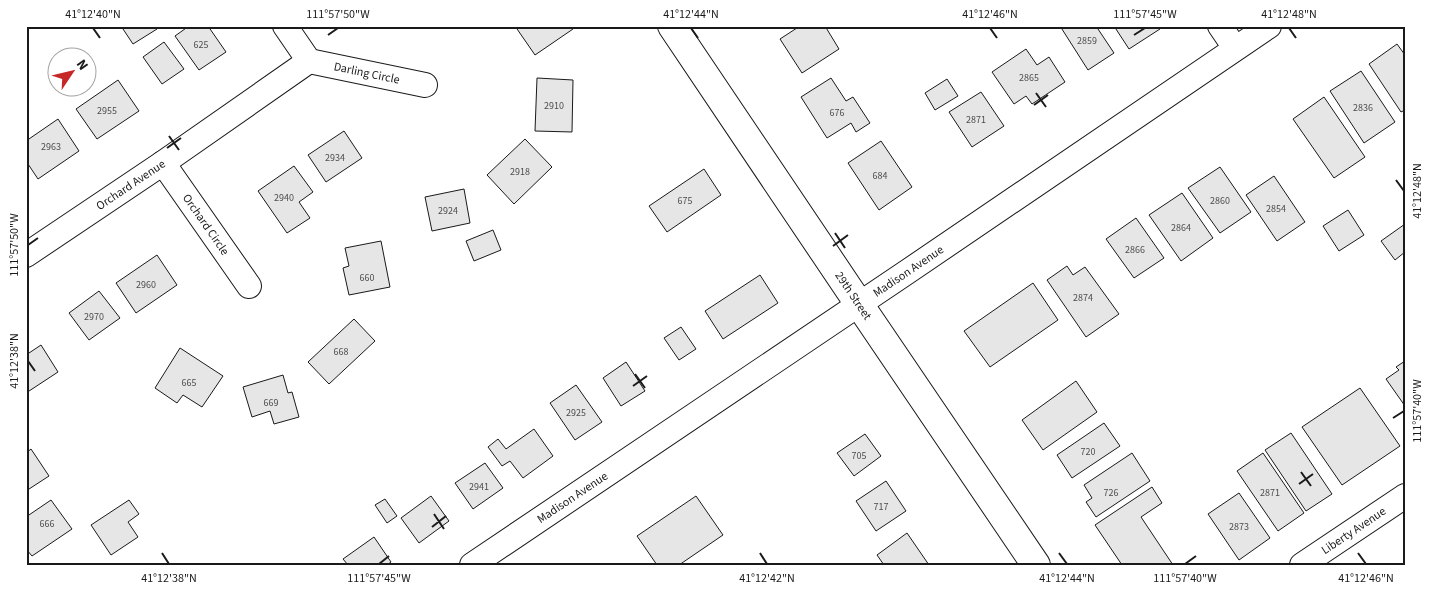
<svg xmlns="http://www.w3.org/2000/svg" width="1431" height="591" font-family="'Source Sans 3',sans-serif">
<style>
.building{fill:#e6e6e6;stroke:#1a1a1a}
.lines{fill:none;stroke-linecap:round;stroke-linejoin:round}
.street-casing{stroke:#1a1a1a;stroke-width:26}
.secondary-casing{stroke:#1a1a1a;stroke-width:30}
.street{stroke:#fff;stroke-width:24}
.secondary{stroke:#fff;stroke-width:28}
.ticks{fill:none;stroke:#1a1a1a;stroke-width:2}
.labels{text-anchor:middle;stroke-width:4;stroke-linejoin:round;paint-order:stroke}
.number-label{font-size:10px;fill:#4d4d4d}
.street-label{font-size:12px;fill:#1a1a1a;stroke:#fff}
.neatline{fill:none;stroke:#1a1a1a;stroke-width:2}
.ticks-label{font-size:12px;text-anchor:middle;fill:#1a1a1a}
</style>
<rect width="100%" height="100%" fill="#fff"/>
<g class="building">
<path d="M121,26h34l2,3 -24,15z"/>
<path d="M189,26h19l18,26 -27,18 -24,-34z"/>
<path d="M515,26h56l2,3 -38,26z"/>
<path d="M800,26h25l14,23 -37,24 -22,-34z"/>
<path d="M1060,26h36l18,27 -26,17z"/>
<path d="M1114,26h44l2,3 -31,20z"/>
<path d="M164,42l20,27 -22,15 -19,-27z"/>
<path d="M1397,44l8,11v55l-4,2 -32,-48z"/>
<path d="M1026,49l11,16 12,-8 16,25 -33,22 -6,-8 -12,8 -22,-32z"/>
<path d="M1361,71l34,51 -31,21 -34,-52z"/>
<path d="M537,78l36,2 -1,52 -37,-1z"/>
<path d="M831,78l15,23 7,-4 17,26 -14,9 -5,-9 -24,15 -26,-41z"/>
<path d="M947,79l11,17 -23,14 -10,-17z"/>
<path d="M118,80l21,31 -42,28 -21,-30z"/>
<path d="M981,92l23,34 -32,21 -23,-35z"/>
<path d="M1324,97l41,60 -31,21 -41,-59z"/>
<path d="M58,119l21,32 -41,28 -12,-18v-20z"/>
<path d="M344,131l18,27 -36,24 -18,-27z"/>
<path d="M525,139l27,28 -38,37 -27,-29z"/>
<path d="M881,141l31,46 -33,23 -31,-47z"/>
<path d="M294,166l19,26 -14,10 11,16 -23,15 -29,-42z"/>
<path d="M1220,167l31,45 -31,21 -32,-45z"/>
<path d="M704,169l17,26 -54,37 -18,-26z"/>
<path d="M1274,176l31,46 -28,19 -31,-46z"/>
<path d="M464,189l6,34 -38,8 -7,-34z"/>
<path d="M1182,193l31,45 -32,23 -32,-46z"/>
<path d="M1348,210l16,25 -25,16 -16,-25z"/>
<path d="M1136,218l28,40 -30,20 -28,-39z"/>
<path d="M1405,224v28l-10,8 -14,-19z"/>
<path d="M493,230l8,20 -27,11 -8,-20z"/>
<path d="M381,241l9,46 -41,8 -6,-27 6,-2 -4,-18z"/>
<path d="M157,255l20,30 -41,28 -20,-30z"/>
<path d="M1067,266l6,9 12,-8 34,47 -33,23 -39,-57z"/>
<path d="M760,275l18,28 -55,36 -18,-28z"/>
<path d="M1033,283l25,37 -68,47 -26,-36z"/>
<path d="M99,291l21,27 -31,22 -20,-27z"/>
<path d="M354,319l21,22 -46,43 -21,-22z"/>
<path d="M681,327l15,22 -17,11 -15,-22z"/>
<path d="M41,345l17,27 -32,21v-38z"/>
<path d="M180,348l43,28 -21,31 -19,-12 -6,8 -22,-15z"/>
<path d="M1405,361v45l-19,-27 13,-9 -3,-3z"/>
<path d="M626,362l19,29 -24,15 -18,-28z"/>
<path d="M283,375l5,18 4,-1 7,25 -25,7 -4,-13 -18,6 -9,-30z"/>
<path d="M1076,381l21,31 -54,38 -21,-30z"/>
<path d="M576,385l26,37 -27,18 -25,-37z"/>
<path d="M1360,388l40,58 -58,39 -40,-58z"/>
<path d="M1104,423l16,23 -48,32 -15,-23z"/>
<path d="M534,429l19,27 -30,22 -13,-17 -8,5 -14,-19 10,-8 8,10z"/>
<path d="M1291,433l41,61 -26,17 -41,-61z"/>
<path d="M865,434l16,22 -27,20 -17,-23z"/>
<path d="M31,449l18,27 -23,15v-38z"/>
<path d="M1132,453l18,28 -54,36 -10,-15 6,-4 -8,-13z"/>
<path d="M1263,453l41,60 -26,18 -41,-60z"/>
<path d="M485,463l18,25 -30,21 -18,-26z"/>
<path d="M886,481l20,30 -30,20 -20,-30z"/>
<path d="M1152,487l10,16 -21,14 32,48h-51l-27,-40z"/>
<path d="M1239,493l31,45 -31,22 -31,-46z"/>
<path d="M431,496l18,25 -30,22 -18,-25z"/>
<path d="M696,496l27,39 -44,30h-22l-20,-29z"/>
<path d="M385,499l12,17 -10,7 -12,-18z"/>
<path d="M51,500l21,29 -40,27 -6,-7v-32z"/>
<path d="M129,500l10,14 -11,8 10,15 -27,18 -20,-30z"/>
<path d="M907,533l22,32h-45l-7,-10z"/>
<path d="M374,537l17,25 -4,3h-39l-5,-6z"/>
</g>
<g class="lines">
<g class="street-casing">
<g id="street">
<path d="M285,26l24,35"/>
<path d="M1220,26l15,22"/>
<path id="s1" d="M309,61l116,24"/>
<path id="s2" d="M163,163l86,123"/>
<path id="s3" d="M26,255l137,-92 146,-102"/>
<path id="s4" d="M472,565l435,-293 362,-246"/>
<path id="s5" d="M1302,565l103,-69"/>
</g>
</g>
<g class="secondary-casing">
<g id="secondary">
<path id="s6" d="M672,26l187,278 177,261"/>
</g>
</g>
<use href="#street" class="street"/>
<use href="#secondary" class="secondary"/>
</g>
<path class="ticks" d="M93,28l7,10M691,28l7,10M990,28l7,10M1289,28l7,10M328,35l10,-7M1134,35l11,-7M1036,93l10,14M1034,105l14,-10M169,136l10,14M167,148l14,-10M1396,180l8,11M835,233l10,15M28,245l10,-7M833,246l15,-11M28,361l7,10M635,374l10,14M633,386l14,-10M1393,418l11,-7M1301,472l10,14M1299,484l14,-10M434,514l10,15M432,527l14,-11M162,553l7,11M760,553l7,11M1059,553l8,11M1358,553l8,11M379,564l10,-8M1185,564l11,-8"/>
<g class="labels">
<g class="number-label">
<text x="1087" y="44">2859</text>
<text x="201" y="48">625</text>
<text x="1029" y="81">2865</text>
<text x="554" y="109">2910</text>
<text x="1363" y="111">2836</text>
<text x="107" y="114">2955</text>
<text x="837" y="116">676</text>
<text x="976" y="123">2871</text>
<text x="51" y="150">2963</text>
<text x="335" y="161">2934</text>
<text x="520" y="175">2918</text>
<text x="880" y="179">684</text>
<text x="284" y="201">2940</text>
<text x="685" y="204">675</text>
<text x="1220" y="204">2860</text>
<text x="1276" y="212">2854</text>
<text x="448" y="214">2924</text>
<text x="1181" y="231">2864</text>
<text x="1135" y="253">2866</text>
<text x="367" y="281">660</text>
<text x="146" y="288">2960</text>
<text x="1083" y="301">2874</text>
<text x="94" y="320">2970</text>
<text x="341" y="355">668</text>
<text x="189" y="386">665</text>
<text x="271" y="406">669</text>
<text x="576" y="416">2925</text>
<text x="1088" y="455">720</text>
<text x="859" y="459">705</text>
<text x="479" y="490">2941</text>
<text x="1111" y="496">726</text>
<text x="1270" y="496">2871</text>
<text x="881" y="510">717</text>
<text x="47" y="527">666</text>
<text x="1239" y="530">2873</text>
</g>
<g class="street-label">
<text dy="4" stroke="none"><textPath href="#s1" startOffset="59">Darling Circle</textPath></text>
<text dy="4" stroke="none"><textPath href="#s3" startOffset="126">Orchard Avenue</textPath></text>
<text dy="4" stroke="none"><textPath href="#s2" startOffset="75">Orchard Circle</textPath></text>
<text dy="4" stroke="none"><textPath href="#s4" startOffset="526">Madison Avenue</textPath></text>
<text dy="4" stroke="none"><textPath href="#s6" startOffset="325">29th Street</textPath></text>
<text dy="4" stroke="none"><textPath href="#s4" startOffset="121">Madison Avenue</textPath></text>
<text dy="4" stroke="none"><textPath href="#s5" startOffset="62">Liberty Avenue</textPath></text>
</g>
</g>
<rect width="1431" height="591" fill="none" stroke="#ffffff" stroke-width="55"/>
<g transform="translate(72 72) rotate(55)"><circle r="24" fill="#ffffff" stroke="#a3a3a3"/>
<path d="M0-4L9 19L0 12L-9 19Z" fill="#c62828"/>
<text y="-8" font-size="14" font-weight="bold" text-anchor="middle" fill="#1a1a1a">N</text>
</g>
<rect x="28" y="28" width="1376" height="536" class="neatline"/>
<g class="ticks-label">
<text x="93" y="18">41°12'40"N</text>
<text x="338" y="18">111°57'50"W</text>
<text x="691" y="18">41°12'44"N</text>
<text x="990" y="18">41°12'46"N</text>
<text x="1145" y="18">111°57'45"W</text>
<text x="1289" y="18">41°12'48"N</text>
<text transform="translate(1417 191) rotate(-90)" y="4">41°12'48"N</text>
<text transform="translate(14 245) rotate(-90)" y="4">111°57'50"W</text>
<text transform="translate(14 361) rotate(-90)" y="4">41°12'38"N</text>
<text transform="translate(1417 411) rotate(-90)" y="4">111°57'40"W</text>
<text x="169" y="582">41°12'38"N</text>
<text x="379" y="582">111°57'45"W</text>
<text x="767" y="582">41°12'42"N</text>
<text x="1067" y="582">41°12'44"N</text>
<text x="1185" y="582">111°57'40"W</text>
<text x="1366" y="582">41°12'46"N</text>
</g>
</svg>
